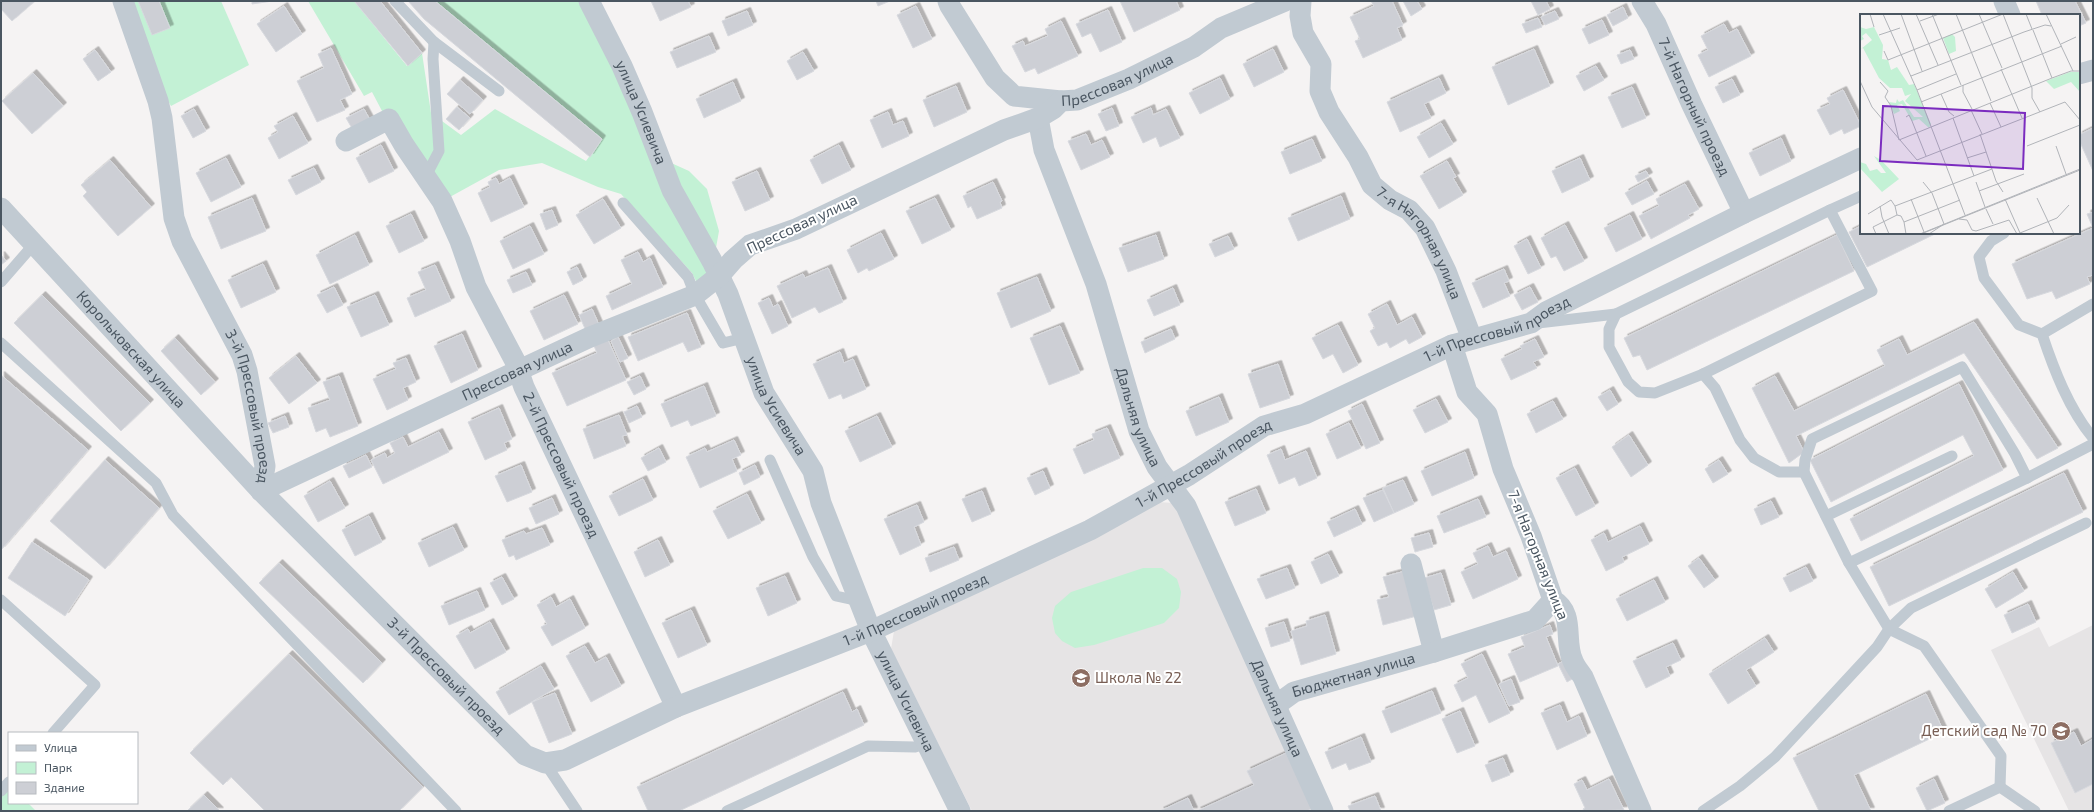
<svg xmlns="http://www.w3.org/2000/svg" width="2094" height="812" font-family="'Exo 2',sans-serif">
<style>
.education{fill:#e6e4e5}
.green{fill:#c3f1d5}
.building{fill:#cdcfd5;stroke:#d7d9de;filter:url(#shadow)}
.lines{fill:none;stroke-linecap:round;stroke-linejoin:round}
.service{stroke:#c1cad2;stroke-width:11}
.minor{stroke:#c1cad2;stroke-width:21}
.labels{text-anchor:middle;stroke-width:4;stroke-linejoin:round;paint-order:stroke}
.street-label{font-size:15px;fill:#4a5661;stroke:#fff}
.education-label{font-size:15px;fill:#785e54;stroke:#fff;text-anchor:start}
.inset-road{fill:none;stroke:#b1b4b9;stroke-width:1}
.view{fill:#7b2cbf;fill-opacity:0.15;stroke:#7b2cbf;stroke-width:2}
.inset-edge{fill:none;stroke:#4a5661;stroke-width:2}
</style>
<defs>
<filter id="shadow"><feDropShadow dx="3.5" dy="-3.5" stdDeviation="0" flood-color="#0004"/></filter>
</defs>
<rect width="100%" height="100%" fill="#f5f3f3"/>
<g class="education">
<path d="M1158,502l15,1 10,7 132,301h-343l-81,-162 3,-18z"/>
<path d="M2093,625v186h-24l-78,-161 48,-23 10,20z"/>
</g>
<g class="green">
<path d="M130,1h91l28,64 -78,41 -11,-20z"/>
<path d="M308,1h46l53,65 15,-13 9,60 30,22 34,-26 91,52 16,-22 -167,-138h146l88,161 20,9 18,18 12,42 -8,45 -14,7 -5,-10 -71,-79 -23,-7 -56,-24 -43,7 -51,28 -57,-70 -19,-36 -8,4z"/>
<path d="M1143,568h19l15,11 4,13 -2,16 -15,15 -70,22 -19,3 -13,-7 -7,-8 -3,-15 3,-12 16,-14z"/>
<path d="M1,790l8,2v11h19l8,8h-35z"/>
</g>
<g class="building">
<path d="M1,1h34l-23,20 -11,-12z"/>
<path d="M138,1h21l11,27 -18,7z"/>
<path d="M252,1h21l-21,3z"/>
<path d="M354,1h26l42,52 -14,13z"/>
<path d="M408,1h27l167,138 -12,18 -166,-138z"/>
<path d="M651,1h37l3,6 -31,14z"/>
<path d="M876,1h14l-12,5z"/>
<path d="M1120,1h56l4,9 -46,22z"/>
<path d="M1371,1h21l11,24 -6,3 5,12 -39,18 -8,-17 5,-2 -10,-22 24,-11z"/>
<path d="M1403,1h14l5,8 -11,7z"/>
<path d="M1531,1h15l4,8 -12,6z"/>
<path d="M2036,1h39l11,22 -7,3v-11h-37z"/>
<path d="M284,6l18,28 -26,18 -19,-28z"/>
<path d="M916,6l16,33 -19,9 -16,-33z"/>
<path d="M1623,7l5,11 -15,8 -6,-11z"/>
<path d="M1108,10l14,32 -22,10 -9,-19 -9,4 -6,-13z"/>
<path d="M747,11l6,14 -25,11 -6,-15z"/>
<path d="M1555,11l4,8 -14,6 -4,-8z"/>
<path d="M1538,18l4,9 -16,6 -4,-9z"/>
<path d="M1602,20l7,15 -20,9 -7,-15z"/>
<path d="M1061,21l17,35 -40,18 -3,-6 -10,4 -13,-26 11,-5 2,5 23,-10 -3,-7z"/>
<path d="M1724,24l5,9 8,-4 14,27 -42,21 -11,-22 10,-5 -7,-14z"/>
<path d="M709,36l7,16 -39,16 -7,-16z"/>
<path d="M331,48l21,46 -12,6 5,10 -28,12 -20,-41 27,-13 -6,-14z"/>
<path d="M1273,49l11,23 -30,15 -11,-23z"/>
<path d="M1534,49l16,37 -42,19 -16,-38z"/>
<path d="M95,50l16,22 -13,9 -15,-22z"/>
<path d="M1630,50l4,9 -13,5 -4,-9z"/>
<path d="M803,52l11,19 -17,9 -10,-19z"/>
<path d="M1596,66l8,14 -20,11 -8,-15z"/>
<path d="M33,73l30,33 -31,28 -30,-33z"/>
<path d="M1220,78l10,21 -30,15 -11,-21z"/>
<path d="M1439,78l7,15 -22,11 7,14 -31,14 -13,-30z"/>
<path d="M1732,79l8,16 -17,8 -8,-16z"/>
<path d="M460,80l23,20 -13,14 -23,-20z"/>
<path d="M733,82l8,19 -37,17 -8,-19z"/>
<path d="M956,86l11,26 -33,15 -11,-27z"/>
<path d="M1632,87l14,31 -24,10 -14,-31z"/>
<path d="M1843,90l18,36 -17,8 -2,-5 -12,6 -13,-25 13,-6 -3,-6z"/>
<path d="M457,107l13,11 -11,12 -13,-11z"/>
<path d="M1112,108l7,18 -13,5 -8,-17z"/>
<path d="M1151,108l2,7 13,-6 14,29 -20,9 -4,-10 -13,6 -12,-26z"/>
<path d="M194,109l12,22 -13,7 -12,-22z"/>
<path d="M364,109l6,11 -17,10 -7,-12z"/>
<path d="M888,112l5,13 10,-4 6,15 -27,12 -12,-28z"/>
<path d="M293,116l15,27 -29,16 -11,-21 10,-6 -4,-6z"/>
<path d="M1441,123l12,21 -24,14 -12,-21z"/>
<path d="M2093,128v43l-14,-31v-5z"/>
<path d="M1086,134l5,11 11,-5 8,17 -29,13 -13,-29z"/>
<path d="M1781,138l10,23 -31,15 -11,-23z"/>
<path d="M1312,139l10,22 -32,13 -9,-22z"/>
<path d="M381,145l13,26 -25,12 -13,-25z"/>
<path d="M839,145l12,25 -29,14 -12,-24z"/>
<path d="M226,158l15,29 -30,15 -15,-29z"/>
<path d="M1580,158l10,22 -28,13 -10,-22z"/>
<path d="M110,160l41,47 -33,29 -35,-40 4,-4 -6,-7z"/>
<path d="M1447,161l9,16 -3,1 10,17 -24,14 -19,-33z"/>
<path d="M314,168l7,14 -25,13 -8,-15z"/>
<path d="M757,171l13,29 -25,11 -13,-29z"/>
<path d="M1646,171l3,5 -11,6 -3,-6z"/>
<path d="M496,178l3,6 11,-6 14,29 -33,15 -13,-29 12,-6 -2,-5z"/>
<path d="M1647,181l7,13 -22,11 -7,-12z"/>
<path d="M993,182l9,19 -2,1 2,6 -25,11 -6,-13 -3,2 -5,-12z"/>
<path d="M1685,184l14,25 -11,6 2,3 -39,21 -12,-23 20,-10 -3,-7z"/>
<path d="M1341,196l9,23 -52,22 -10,-23z"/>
<path d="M252,198l14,33 -45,18 -13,-32z"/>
<path d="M935,198l16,32 -29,14 -16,-33z"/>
<path d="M603,199l18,29 -27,16 -18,-29z"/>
<path d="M552,210l6,15 -12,5 -6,-16z"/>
<path d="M2093,212v63l-6,2 3,7 -34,15 -4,-8 -25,8 -15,-35 81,-36 -6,-14z"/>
<path d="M411,214l13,27 -25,12 -13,-27z"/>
<path d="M1630,215l12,24 -26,13 -12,-24z"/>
<path d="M1565,225l19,36 -20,10 -8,-15 -5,2 -10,-20z"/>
<path d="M530,226l14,28 -31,15 -13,-28z"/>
<path d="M1861,226v7h76l-70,34 -18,-35z"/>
<path d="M881,233l13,26 -25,12 -2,-3 -9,5 -11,-23z"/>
<path d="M355,235l14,30 -39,19 -14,-29z"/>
<path d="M1156,235l8,24 -36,13 -9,-24z"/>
<path d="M1837,235l17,36 -207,99 -7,-15 -7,2 -9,-19z"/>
<path d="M1228,236l6,13 -19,8 -6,-13z"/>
<path d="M1527,239l14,29 -13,6 -14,-28z"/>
<path d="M638,252l5,10 7,-4 13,29 -51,23 -6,-14 26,-12 -11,-24z"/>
<path d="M1,255l5,6 -5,4z"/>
<path d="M263,264l13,28 -35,16 -13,-28z"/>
<path d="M435,265l16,36 -36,16 -8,-19 19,-8 -8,-18z"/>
<path d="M577,267l6,13 -10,5 -6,-13z"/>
<path d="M828,268l15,34 -24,11 -4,-6 -23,11 -15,-32 26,-12 2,4z"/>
<path d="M1504,269l5,12 -5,2 6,13 -27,12 -11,-25z"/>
<path d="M526,272l6,13 -19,8 -6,-13z"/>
<path d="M1037,277l14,34 -40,17 -14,-35z"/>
<path d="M334,287l9,18 -16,8 -10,-18z"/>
<path d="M1530,287l8,15 -16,8 -8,-15z"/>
<path d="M1173,288l7,17 -26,11 -7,-16z"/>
<path d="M42,295l108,108 -29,28 -107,-108z"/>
<path d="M375,295l14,30 -28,12 -14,-30z"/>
<path d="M564,295l14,29 -34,16 -14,-29z"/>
<path d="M769,298l4,9 5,-3 10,22 -16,8 -14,-31z"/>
<path d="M1387,304l10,21 15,-8 10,20 -13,7 -3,-5 -16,9 -3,-6 -9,4 -8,-15 5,-3 -7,-14z"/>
<path d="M592,309l7,16 -13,6 -7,-16z"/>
<path d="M687,313l14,34 -13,5 -5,-10 -45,19 -10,-24z"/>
<path d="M1974,322l84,126 -21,11 -73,-106 -168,83 8,16 -15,11 -37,-75 23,-12 19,35 91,-45 -8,-16 22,-11 8,16z"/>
<path d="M1338,325l20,40 -15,8 -10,-19 -10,5 -11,-21z"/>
<path d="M1060,326l20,47 -31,12 -19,-47z"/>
<path d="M1171,329l4,10 -30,14 -4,-11z"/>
<path d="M462,334l16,36 -27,13 -17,-37z"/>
<path d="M618,337l10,21 -8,4 -9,-21z"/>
<path d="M175,338l40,44 -14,13 -40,-44z"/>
<path d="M1535,339l9,18 -11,5 4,6 -26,12 -10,-21 21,-10 -2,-3z"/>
<path d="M608,340l18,40 -59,26 -15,-33 45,-20 -3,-7z"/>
<path d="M840,352l4,11 9,-4 13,30 -23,10 -2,-5 -12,5 -16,-35z"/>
<path d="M296,356l21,27 -28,21 -20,-26z"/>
<path d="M406,358l10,24 -13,6 5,12 -21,10 -14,-31 23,-10 -3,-6z"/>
<path d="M1278,364l12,34 -30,10 -12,-34z"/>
<path d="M1,375l87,75 -87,100z"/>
<path d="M339,376l19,50 -28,11 -4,-9 -10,4 -8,-24 22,-8 -7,-18z"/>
<path d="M640,376l6,13 -12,6 -7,-13z"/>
<path d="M1959,384l44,86 -142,71 -11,-22 124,-63 -11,-21 -132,67 -21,-42z"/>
<path d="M704,386l12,30 -25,10 -3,-6 -17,7 -10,-23z"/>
<path d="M1610,390l8,14 -11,7 -9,-14z"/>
<path d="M1219,397l10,25 -33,14 -10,-25z"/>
<path d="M1436,399l12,23 -23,11 -12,-23z"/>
<path d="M1553,401l10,18 -27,14 -9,-19z"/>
<path d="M1362,404l18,39 -14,6 -18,-38z"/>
<path d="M637,406l5,11 -13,6 -5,-11z"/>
<path d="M499,408l13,31 -8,4 3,7 -22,10 -17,-38z"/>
<path d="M619,415l8,20 -5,1 4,10 -32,13 -11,-30z"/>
<path d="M285,416l4,11 -16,6 -5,-10z"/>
<path d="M877,416l15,31 -32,15 -15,-31z"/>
<path d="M1349,423l12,25 -24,11 -11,-25z"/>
<path d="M1107,428l13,30 -36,16 -11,-25 21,-9 -2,-6z"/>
<path d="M439,432l10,20 -66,32 -12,-24 14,-7 2,5 8,-5 -5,-10 13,-6 5,10z"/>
<path d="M1629,435l19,30 -17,12 -19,-30z"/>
<path d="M734,440l7,15 -9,4 5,12 -37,17 -14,-31 19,-9 2,4z"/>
<path d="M659,448l7,14 -18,9 -7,-13z"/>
<path d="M1281,449l4,11 21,-9 11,27 -18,8 -4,-9 -16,7 -12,-29z"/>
<path d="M1465,452l9,26 -42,18 -11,-25z"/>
<path d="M366,455l6,12 -23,11 -6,-12z"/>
<path d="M105,460l54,48 -54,61 -55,-48z"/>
<path d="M1719,460l9,14 -15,9 -8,-14z"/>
<path d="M521,465l11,27 -25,10 -12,-26z"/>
<path d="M755,465l5,12 -16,8 -5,-12z"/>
<path d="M1575,468l20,38 -19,10 -20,-38z"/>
<path d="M1043,471l7,17 -15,7 -8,-17z"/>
<path d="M2064,473l19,39 -194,94 -19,-39z"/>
<path d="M643,479l10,21 -34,16 -10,-20z"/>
<path d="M1403,480l11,24 -20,9 -11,-25z"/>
<path d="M330,481l15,27 -27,14 -14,-26z"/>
<path d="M1256,489l10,24 -31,13 -10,-24z"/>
<path d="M1383,490l11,23 -20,9 -11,-24z"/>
<path d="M982,491l9,23 -19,8 -10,-23z"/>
<path d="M747,494l14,29 -33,16 -15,-28z"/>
<path d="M552,498l7,16 -23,10 -7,-16z"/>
<path d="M1478,499l8,18 -42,16 -7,-17z"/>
<path d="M1771,501l8,16 -18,8 -7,-16z"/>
<path d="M917,505l7,17 -10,5 7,18 -21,10 -16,-36z"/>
<path d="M1355,509l7,15 -28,13 -7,-15z"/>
<path d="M369,516l13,26 -27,14 -13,-26z"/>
<path d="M1640,526l9,18 -27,13 2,5 -18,9 -15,-31 13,-7 4,9z"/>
<path d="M453,527l11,23 -35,17 -11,-24z"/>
<path d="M542,528l8,17 -34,15 -2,-5 -5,2 -7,-17 22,-9 2,3z"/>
<path d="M1429,533l4,14 -18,5 -4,-14z"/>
<path d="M658,540l12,25 -25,12 -11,-25z"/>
<path d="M32,542l57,38 -24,36 -57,-38z"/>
<path d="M1488,546l5,11 13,-6 12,28 -45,20 -12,-27 17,-8 -5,-11z"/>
<path d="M954,547l5,13 -29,12 -5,-14z"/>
<path d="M1328,554l11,22 -18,8 -10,-22z"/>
<path d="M1699,558l16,22 -11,8 -16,-22z"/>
<path d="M279,563l103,100 -19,20 -104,-100z"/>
<path d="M1806,567l7,14 -23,11 -7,-14z"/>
<path d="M1287,568l8,20 -29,11 -9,-20z"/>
<path d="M1405,571l12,45 -34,9 -6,-25 12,-3 -6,-20z"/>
<path d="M2013,572l11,19 -28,17 -11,-19z"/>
<path d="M1441,573l10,32 -17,5 -10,-32z"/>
<path d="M785,576l12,27 -29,13 -12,-28z"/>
<path d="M502,577l12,22 -12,6 -12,-22z"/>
<path d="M1654,580l11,22 -38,19 -11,-22z"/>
<path d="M477,591l8,19 -36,15 -8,-19z"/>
<path d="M551,597l5,10 14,-8 15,29 -33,18 -11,-19 6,-3 -10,-19z"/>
<path d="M2028,604l8,18 -24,11 -8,-18z"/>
<path d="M691,610l16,35 -29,13 -16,-35z"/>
<path d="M1325,615l11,39 -35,11 -10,-34 16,-5 -1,-5z"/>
<path d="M490,622l16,30 -31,17 -19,-33 12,-7 2,4z"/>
<path d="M1284,622l6,19 -19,6 -6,-19z"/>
<path d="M1550,625l3,9 -7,3 12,29 -38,16 -12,-28 17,-7 -4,-10z"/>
<path d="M1765,638l9,14 -28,18 10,16 -28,18 -19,-30z"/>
<path d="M1673,643l8,17 -15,7 4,9 -24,12 -13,-27z"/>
<path d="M585,646l10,17 11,-6 15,29 -30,16 -25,-46z"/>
<path d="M289,654l134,133 -24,24h-134l-34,-34 -8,8 -33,-32z"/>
<path d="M1482,654l28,59 -21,10 -13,-28 -14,7 -8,-17 14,-7 -7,-14z"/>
<path d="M1565,660l9,18 -7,4 -9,-18z"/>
<path d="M541,666l13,23 -45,26 -13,-23z"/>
<path d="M1511,679l9,23 -11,4 -10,-22z"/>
<path d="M1432,691l9,22 -50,20 -9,-22z"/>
<path d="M843,692l9,20 5,-3 7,16 -185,86h-31l-11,-24z"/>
<path d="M555,693l17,41 -23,9 -17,-41z"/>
<path d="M1926,694l18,38 -90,43 17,36h-52l-26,-53z"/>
<path d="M1560,705l7,17 12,-6 8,20 -30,14 -16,-37z"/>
<path d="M1460,711l15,35 -18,7 -15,-34z"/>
<path d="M2074,732l7,14 12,-7v45l-18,9 -24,-50z"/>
<path d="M1361,737l10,25 -22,8 -3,-7 -14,6 -7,-17z"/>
<path d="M1286,753l27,55 -6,3h-110l57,-26 -7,-14z"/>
<path d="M1503,758l7,17 -18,7 -7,-17z"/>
<path d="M1609,779l15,31 -40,1 -1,-2 2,-1 -11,-24 8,-4 5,10z"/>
<path d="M1934,779l11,24 -18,8 -11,-23z"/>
<path d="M204,795l16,16h-33z"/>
<path d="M1375,796l6,15h-31l-2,-5z"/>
<path d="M1188,798l6,13h-34z"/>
</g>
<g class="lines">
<g class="service">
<path d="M395,1l39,41 65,49"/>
<path d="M426,176l13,-25 -6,-92 1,-17"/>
<path d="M623,203l65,74 7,18 28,48 21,-5"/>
<path d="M1830,210l42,81 -169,83 -48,19 -16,-1 -11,-10 -19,-35v-18l7,-15z"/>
<path d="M1830,210l31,-14"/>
<path d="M2004,233l-13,8 -12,16 5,21 35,47 23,9c12,36 27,75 51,104"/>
<path d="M1,282l33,-38"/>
<path d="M1538,323l78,-9"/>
<path d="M2042,334l51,-30"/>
<path d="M1,343l155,140 17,32 283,296"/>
<path d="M1703,374l12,14 25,52 14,18 25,14h25"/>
<path d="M770,460l43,97 23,39 23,5"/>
<path d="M1826,516l126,-60"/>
<path d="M1849,563l178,-85 66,-34"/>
<path d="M1,600l94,85 -42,48"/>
<path d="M545,763l32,48"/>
<path d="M2000,787l1,-31 -77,-110 -35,-17 -40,-66 -45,-91 1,-12 7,-21 150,-72 53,87 12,24"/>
<path d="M1,791l8,-9"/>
<path d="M727,811l141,-65 47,1 12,-4"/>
<path d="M1703,811l37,-25 35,-29 102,-110 12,-18 22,-21 175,-85"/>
<path d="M1949,811l51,-24 35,24"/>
</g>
<g class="minor">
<path id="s1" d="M123,1l35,100 4,17 12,100 8,23 60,114 5,16 18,95 -4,25"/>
<path id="s2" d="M589,1l33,65 20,46 30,78 40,71 16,33 36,99 49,78 8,32 50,128 89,180"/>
<path d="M948,1l2,5 45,72 19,18 47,5"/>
<path id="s3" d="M1301,1l-1,15 3,17 18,31 -1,27 9,21 29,45 14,28 18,15 19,10 16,18 21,43 26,68"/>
<path id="s4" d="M1642,1l14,23 36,81 52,108"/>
<path d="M2004,1l6,14"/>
<path d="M2079,74l14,-4"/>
<path id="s5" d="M1038,118l6,32 52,134 43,147 18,36 29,39 137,305"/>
<path id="s6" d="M346,141l43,-22 15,26 38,56 18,40 16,46 39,74 9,26 152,320"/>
<path id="s7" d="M1,208l260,283 264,264 20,8 20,-3 111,-53 195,-76 219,-101 99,-55 75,-49 41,-12 147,-69 79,-22 15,-11 198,-99 117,-55"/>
<path d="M1452,345l15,47 20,22 16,55 28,67 22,64c23,14 10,41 20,61 2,6 7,11 10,16l58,134"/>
<path id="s8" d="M261,491l327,-153 107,-43 24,-19 14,-16 17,-15 46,-16 208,-99 34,-12 15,-9 8,-8 16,-1 52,-21 65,-32 27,-19 64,-27"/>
<path d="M1411,564l23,88"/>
<path id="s9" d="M1276,705l18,-13 140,-40 101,-32 18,-20"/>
</g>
</g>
<defs>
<g id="school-disc" transform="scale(1)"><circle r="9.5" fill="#8d6e63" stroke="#fff"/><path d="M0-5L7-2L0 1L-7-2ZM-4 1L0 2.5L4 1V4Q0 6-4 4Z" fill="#fff"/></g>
</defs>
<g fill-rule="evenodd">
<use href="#school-disc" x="1081" y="678"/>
<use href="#school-disc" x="2061" y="731"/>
</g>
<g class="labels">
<g class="street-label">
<text dy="5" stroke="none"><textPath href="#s8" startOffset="955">Прессовая улица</textPath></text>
<text dy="5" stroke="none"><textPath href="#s4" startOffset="118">7-й Нагорный проезд</textPath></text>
<text dy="5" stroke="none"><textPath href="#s2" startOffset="123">улица Усиевича</textPath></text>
<text transform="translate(802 224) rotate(-25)" y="5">Прессовая улица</text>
<text dy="5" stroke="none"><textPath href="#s3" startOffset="280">7-я Нагорная улица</textPath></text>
<text dy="5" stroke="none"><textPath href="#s7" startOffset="1829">1-й Прессовый проезд</textPath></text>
<text dy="5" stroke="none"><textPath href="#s7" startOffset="192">Корольковская улица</textPath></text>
<text dy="5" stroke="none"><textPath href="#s8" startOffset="283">Прессовая улица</textPath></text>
<text dy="5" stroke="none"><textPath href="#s2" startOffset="447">улица Усиевича</textPath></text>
<text dy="5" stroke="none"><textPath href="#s1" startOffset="429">3-й Прессовый проезд</textPath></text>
<text dy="5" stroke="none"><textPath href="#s5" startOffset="316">Дальняя улица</textPath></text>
<text dy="5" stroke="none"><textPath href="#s6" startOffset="436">2-й Прессовый проезд</textPath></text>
<text dy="5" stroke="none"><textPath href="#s7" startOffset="1505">1-й Прессовый проезд</textPath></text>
<text transform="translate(1538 555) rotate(68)" y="5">7-я Нагорная улица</text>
<text dy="5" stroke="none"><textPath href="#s7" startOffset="1181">1-й Прессовый проезд</textPath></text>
<text dy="5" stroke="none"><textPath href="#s7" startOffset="646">3-й Прессовый проезд</textPath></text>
<text dy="5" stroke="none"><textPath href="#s9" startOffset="84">Бюджетная улица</textPath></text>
<text dy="5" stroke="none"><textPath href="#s2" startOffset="771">улица Усиевича</textPath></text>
<text dy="5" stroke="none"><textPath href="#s5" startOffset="640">Дальняя улица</textPath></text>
</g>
<g class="education-label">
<text x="1095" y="683">Школа № 22</text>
<text x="2047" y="736" text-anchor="end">Детский сад № 70</text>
</g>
</g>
<g transform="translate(1860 14)">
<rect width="220" height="220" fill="#f5f3f3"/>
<path d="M0,13l6,2 8,-2 9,18 -1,14 6,1 3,10 6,-3 12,18 5,-1 17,40 -2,4 -10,-9 -7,2 -10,-17 -5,1 3,6 -6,3 -5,-12 7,1 1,-4 2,3 4,-2 11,17h9l-18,-16 6,-7 -6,2 -3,-8h-12l-11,-10 -16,-30 -2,1 11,-9 -6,-7 -4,3 2,3 -4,2zM92,20l3,3 1,14 -7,3 -6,-16zM210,58h10v20l-9,-10 -17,7 -8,-8zM14,142l7,4 18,19 -17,13 -22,-24v-6l6,2 4,7 7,-2 4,4h5z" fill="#c3f1d5"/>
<path class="inset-road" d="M10,0l4,13M23,0l34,76 48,125M41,0l21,57M56,0l22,51M72,0l29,71M96,0l35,87M119,0l23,54M143,0l29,74v10l8,14M166,0l6,15M186,0l27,57M60,7l19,-7M173,16l19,48M19,21l21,-7M201,30l15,-7M24,37l4,9 115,-46M141,55l21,49M51,62l113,-44 21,-7 6,1M0,67l12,26 45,53 148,-58 15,18M20,68l8,9 -3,6 6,9 8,34M103,71v7l9,17M57,76l39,-16M81,80l8,18 5,4M61,88l141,-56M130,89l11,24M111,96l11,24M46,103l3,-2 3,6 14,35M93,104l21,58M120,120l16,47 7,11M39,126l153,-62 19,-7h9M167,132l53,-21M196,132l10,28M107,144l19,-6M63,168l9,11 12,31M116,168l9,25M119,177l45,-17M177,184l17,36M51,185l13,33M145,185l15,34M20,192l2,11 7,17M35,192l2,9 4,1 3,6 2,12M126,195l7,15M8,200l23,-14 4,6 97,-37M99,205l8,1 5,10 4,1 33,-11 8,14M44,208l56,-22M160,219l37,-15 12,-13M16,220l-3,-7 24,-12M60,220l160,-65M61,220l159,-64M69,220l15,-10"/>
<path class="view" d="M23,92l142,7 -2,56 -143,-8z"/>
<rect width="220" height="220" class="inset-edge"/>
</g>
<rect width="2094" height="812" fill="none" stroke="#4a5661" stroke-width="4"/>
<rect x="8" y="732" width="130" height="72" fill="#ffffff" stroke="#b7bbc0"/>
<rect x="16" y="745" width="20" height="6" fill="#c1cad2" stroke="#b7bbc0"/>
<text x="44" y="752" font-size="12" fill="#4a5661">Улица</text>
<rect x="16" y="762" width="20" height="12" fill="#c3f1d5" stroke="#b7bbc0"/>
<text x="44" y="772" font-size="12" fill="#4a5661">Парк</text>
<rect x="16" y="782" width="20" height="12" fill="#cdcfd5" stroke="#b7bbc0"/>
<text x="44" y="792" font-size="12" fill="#4a5661">Здание</text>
</svg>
